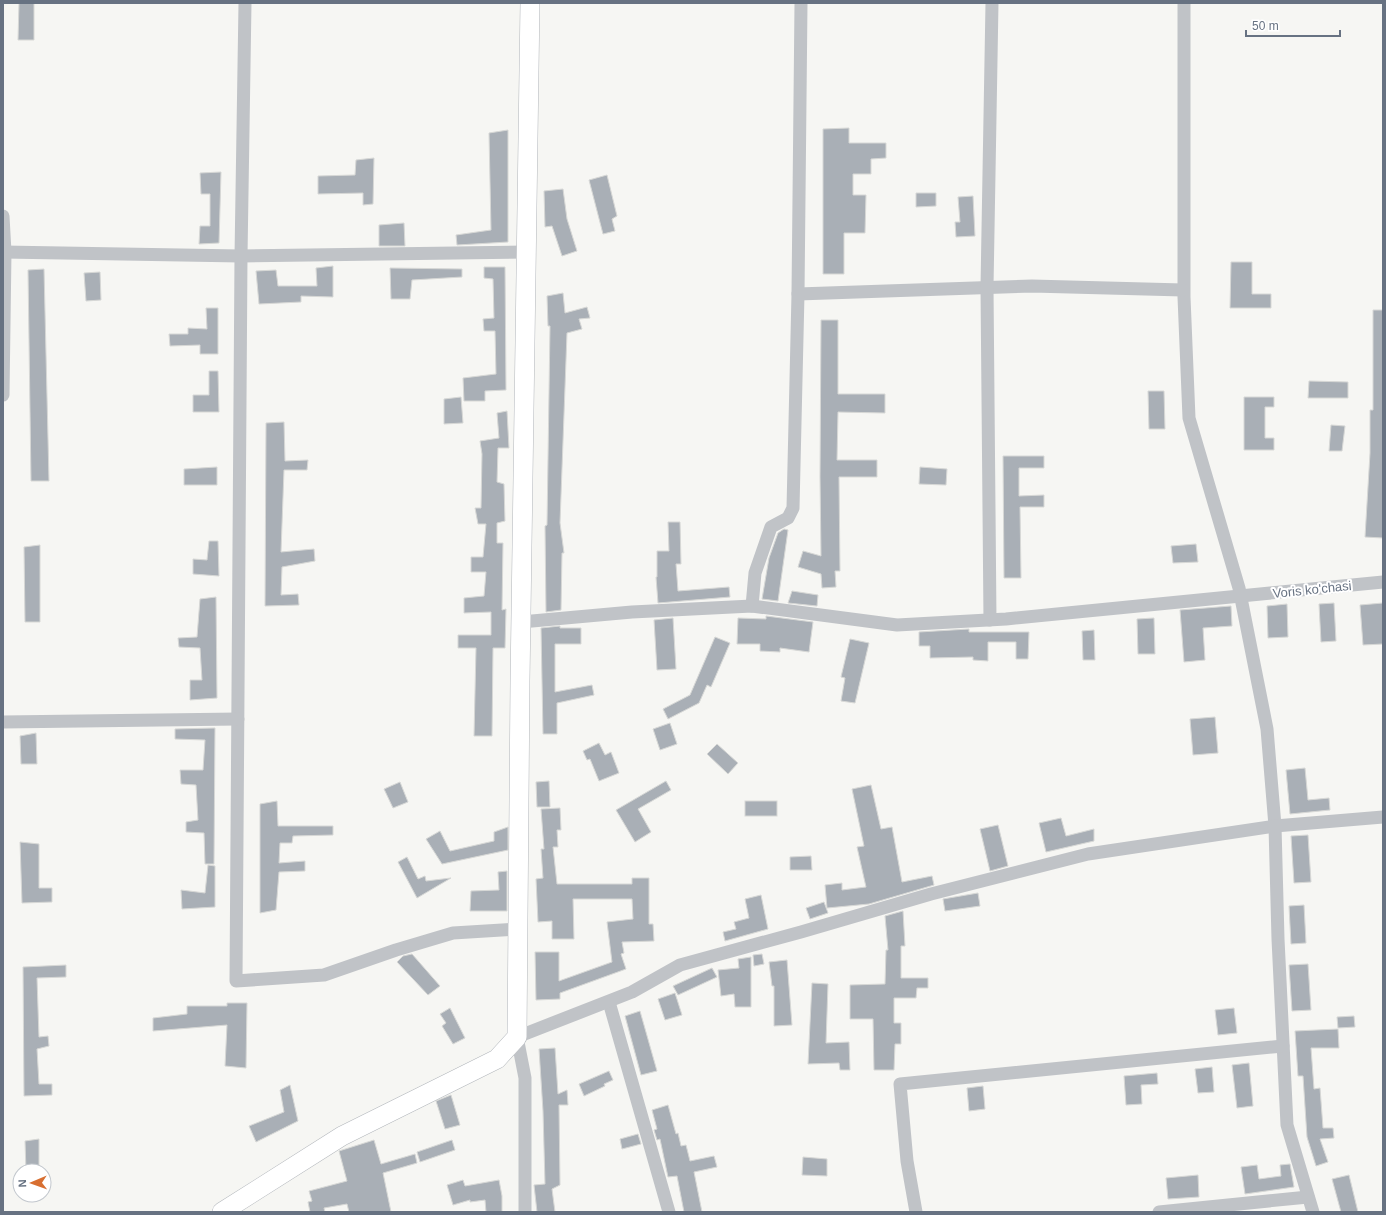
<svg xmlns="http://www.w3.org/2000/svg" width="1386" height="1215" font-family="Arial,sans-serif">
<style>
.building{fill:#a9afb6;stroke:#d7d8d6}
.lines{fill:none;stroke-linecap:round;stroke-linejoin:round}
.secondary-casing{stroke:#b2b6bb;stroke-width:20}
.street{stroke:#c0c3c7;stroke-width:13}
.secondary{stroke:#fff;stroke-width:19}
.labels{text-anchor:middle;stroke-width:4;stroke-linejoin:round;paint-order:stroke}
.street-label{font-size:13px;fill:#677282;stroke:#fff}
</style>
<rect width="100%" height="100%" fill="#f6f6f3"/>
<g class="building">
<path d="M19,3h15v37h-16z"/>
<path d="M849,128v15h37v15l-15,1v15h-18v21h13l-1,38h-21v41h-21v-145z"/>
<path d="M508,130v112l-51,3 -1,-10 35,-5 -2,-97z"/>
<path d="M374,158l-1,46 -10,1v-12l-45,1v-18l37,-1 1,-15z"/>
<path d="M221,172l-2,71 -20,1 1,-18h10v-32h-9l-1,-21z"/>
<path d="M607,175l10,41 -5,3 3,12 -12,3 -14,-54z"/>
<path d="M563,189l4,30 10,32 -15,5 -10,-30 -7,1 -1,-36z"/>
<path d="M916,193h20v13l-20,1z"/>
<path d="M973,196l2,40 -19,1 -1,-15h5l-2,-25z"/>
<path d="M404,223l1,23h-26v-21z"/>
<path d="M1231,262h21v32h19v14h-41z"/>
<path d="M333,266v31l-32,-1v6l-42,2 -3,-33 20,-1 2,16h39l-1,-18z"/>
<path d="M484,267h21l1,123 -21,1v10h-21l-1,-23 33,-4 -1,-43h-11l-1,-12 11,-1 -1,-39 -9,-1z"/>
<path d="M390,268l72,1v8l-50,3 -2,19h-19z"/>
<path d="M44,269l5,212h-18l-3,-211z"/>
<path d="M100,272l1,28 -15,1 -2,-28z"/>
<path d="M563,293l2,20 22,-6 3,11 -11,1 3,10 -15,4 -7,190 4,30h-2l-1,57 -15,2 -1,-86 2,-1 3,-199h-2l-1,-30z"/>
<path d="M206,308h12v46h-18v-9l-30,1 -1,-12h19v-6l19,1z"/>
<path d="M1373,310h10v228l-18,-1 5,-84v-43h3z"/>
<path d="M821,320h17v74h47v19l-47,-1 -1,48h40v17h-38l1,94h-5l1,16 -14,1 -1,-14 -23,-7 5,-16 18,5 -1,-79z"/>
<path d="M209,371h9l1,41h-26v-17h16z"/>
<path d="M1309,381l39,1v16h-40z"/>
<path d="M1148,391h16l1,38h-16z"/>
<path d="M461,397l2,26 -19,1v-25z"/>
<path d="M1244,397h30v10h-9v31h9v12h-30z"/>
<path d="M507,411l2,37h-11l-1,34 7,2 1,37 -8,2v20h6l-1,67 4,-1 -1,39h-12l-1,88h-18l2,-88h-18v-13h33v-23l-27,1v-15l20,-2 2,-24h-15v-15h12l3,-33h-8l-3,-16h6l1,-54 -2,-13 19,-3 -2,-25z"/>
<path d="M284,422l1,39 23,-1 -1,10h-23l-3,82 33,-3 1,12 -33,6 -1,28 17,-1 1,11 -34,1 1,-183z"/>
<path d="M1331,425l14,1 -3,25h-13z"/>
<path d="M1003,456h41v12h-25v28l25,-1v12h-24l1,71h-17z"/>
<path d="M217,467v18h-33v-16z"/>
<path d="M920,467l27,2 -1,16 -27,-1z"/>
<path d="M668,522h12l1,42h-5l2,27 51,-4 1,10 -72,6 -2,-26h1v-26h12z"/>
<path d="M784,529l4,1 -10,71 -16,-2 7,-41 9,-25z"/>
<path d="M209,541h9l1,35 -26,-2v-15l14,1z"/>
<path d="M1196,544l2,18 -25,1 -2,-17z"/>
<path d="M40,545v77h-15l-1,-75z"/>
<path d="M792,591l26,4 -1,11 -29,-3z"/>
<path d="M216,597l1,101 -27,2v-20h12l-2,-32 -21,-1 -1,-9 19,-1 3,-38z"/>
<path d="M1334,603l2,38 -15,1 -2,-38z"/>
<path d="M1383,603v41l-20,1 -3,-40z"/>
<path d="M1287,604l1,33 -20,1 -1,-32z"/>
<path d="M1231,606l1,20 -29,2 2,32 -21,2 -4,-52z"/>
<path d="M766,616l47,6 -4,30 -29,-4v4l-20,-1v-7h-23l1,-26 28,1z"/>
<path d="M673,618l3,51 -19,1 -3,-50z"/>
<path d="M1154,618l1,36h-17l-1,-35z"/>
<path d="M560,626v2h21v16h-26v48l37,-7 2,10 -37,8v31h-14l-2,-106z"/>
<path d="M969,629v3h60l-1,27h-12v-17h-28v19l-15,-1v-3l-43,1v-12h-11v-14z"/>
<path d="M1094,630l1,30h-12l-1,-29z"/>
<path d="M715,637l15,6 -19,44 -4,-2 -8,18 -31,16 -5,-10 27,-14z"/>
<path d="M850,639l19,4 -14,60 -14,-2 4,-23 -4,-1z"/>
<path d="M1215,717l3,36 -25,2 -3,-36z"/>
<path d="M670,723l7,21 -17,6 -7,-21z"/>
<path d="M215,728l-1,136h-9l-1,-31 -18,-1v-10l12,-2 -2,-35 -15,-1 -1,-14h23l2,-30 -30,-1v-10z"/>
<path d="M36,733l1,31h-16l-1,-28z"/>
<path d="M599,743l6,12 6,-3 8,21 -20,8 -9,-22 -3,1 -4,-9z"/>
<path d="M717,744l21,19 -10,11 -21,-20z"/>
<path d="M1305,768l3,32 21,-2 1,12 -40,4 -4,-44z"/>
<path d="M549,781l1,26h-13l-1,-25z"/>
<path d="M666,781l5,9 -33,19 13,23 -16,10 -19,-32z"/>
<path d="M400,782l8,20 -15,6 -9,-19z"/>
<path d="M871,785l10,44 11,-2 10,55 30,-6 2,9 -65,19 -42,4 -2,-23 17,-2v7l24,-3 -9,-40 7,-1 -12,-57z"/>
<path d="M277,801l1,25h55v9l-40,1 -1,7h-12l-1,20 26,-2v10l-26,1 -3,38 -16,3v-109z"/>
<rect x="745" y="801" width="32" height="15"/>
<path d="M560,808l1,22h-4l1,17h-5l4,37h75v-6h17v46h4l1,17 -32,1 2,11 -3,1 5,15 -66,24v6l-24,1 -1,-48h24v29l53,-19 -5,-40 26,-3 -1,-20h-59l1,40h-22v-18l-14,1 -2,-43 7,-1 -2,-29h3l-3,-40z"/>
<path d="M1061,818l5,18 28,-7v12l-48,11 -7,-29z"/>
<path d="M998,825l10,41 -18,5 -10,-42z"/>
<path d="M508,827v23l-66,14 -16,-25 14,-8 10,20 44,-10v-9z"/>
<path d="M1308,835l3,47 -17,1 -3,-47z"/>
<path d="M20,842l19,2v44h13v14l-30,1z"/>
<path d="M811,856l1,14h-22v-13z"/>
<path d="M407,857l11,22 7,-3 1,5 25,-3 -34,20 -19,-36z"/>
<path d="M208,865l7,1v41l-33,2 -1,-19 24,3z"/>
<path d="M507,871v40h-37l1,-20 28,-1 -1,-18z"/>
<path d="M978,893l2,13 -35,5 -2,-12z"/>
<path d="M761,895l7,34 -43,12 -2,-9 13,-3 -2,-7 15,-4 -4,-19z"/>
<path d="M824,902l4,11 -18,6 -4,-11z"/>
<path d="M1304,905l2,38 -15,1 -2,-38z"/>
<path d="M903,911l2,35h-4v32h27v10h-11l-1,10h-22v25h7v21h-6l-1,26h-20l-1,-51h-23v-34l35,-1 1,-34h2l-3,-34z"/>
<path d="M412,954l28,32 -12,9 -31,-33 6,-6z"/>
<path d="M762,954l2,10 -10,2 -1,-11z"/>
<path d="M751,957v50h-16l-1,-13 -13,2 -3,-26 21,-2 -1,-9z"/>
<path d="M787,960l5,65 -18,1v-40h-2l-3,-24z"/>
<path d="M1308,964l3,46 -19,1 -3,-46z"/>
<path d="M66,965v12l-29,1 2,59 9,-1 1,10 -12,3 2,35h13v11l-28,1 -1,-129z"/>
<path d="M712,968l5,9 -39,18 -5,-9z"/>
<path d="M812,983l16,1 -2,59 23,-1 1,28h-10l-1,-7 -31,1z"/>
<path d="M675,993l7,22 -17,5 -7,-21z"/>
<path d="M227,1003h20l-1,65 -21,-2 2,-41 -74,6v-13l34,-4v-8h40z"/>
<path d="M450,1008l15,30 -12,6 -11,-18 4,-3 -6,-9z"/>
<path d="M1234,1008l3,25 -19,2 -3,-25z"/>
<path d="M640,1011l17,60 -16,4 -16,-59z"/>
<path d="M1354,1016l1,11 -17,1 -1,-11z"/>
<path d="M1338,1029l1,19h-28l3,41 6,-1 3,40h10l1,10 -14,1 8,23 -12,4 -9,-29 -4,-61h-5l-3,-45z"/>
<path d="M555,1048l3,46 9,-4 1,15h-9l1,80 -8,4 3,23h-18l-3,-27 11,-1 -2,-73 -4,-62z"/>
<path d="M1249,1063l4,43 -16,2 -5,-43z"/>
<path d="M1212,1067l2,25 -16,1 -3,-24z"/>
<path d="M609,1071l4,9 -9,4 1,2 -21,10 -5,-12z"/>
<path d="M1157,1073l1,11 -17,1 1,19 -16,1 -2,-29z"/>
<path d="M290,1085l8,36 -42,21 -7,-16 35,-14 -4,-22z"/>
<path d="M983,1086l2,23 -16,2 -2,-23z"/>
<path d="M451,1095l9,30 -15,4 -9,-28z"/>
<path d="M668,1105l8,29 2,-1 3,13 5,-1 4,16 24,-5 3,11 -23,5 8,40h-18l-7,-36 -9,1 -8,-38 -3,1 -3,-10 3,-1 -5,-19z"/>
<path d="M638,1134l3,10 -19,5 -2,-10z"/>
<path d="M39,1139v32h-13l-1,-30z"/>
<path d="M374,1140l7,24 34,-10 2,9 -34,10 8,39h-42l-2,-8 -23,4 1,4h-15l-2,-10 4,-1 -3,-10 38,-10 -8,-30z"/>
<path d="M452,1140l3,10 -35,12 -3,-10z"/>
<path d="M803,1157l24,2v17l-25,-1z"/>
<path d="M1290,1164l4,23 -49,7 -4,-27 16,-2 2,14 22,-3 -1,-11z"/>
<path d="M1198,1175l1,22 -31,2 -2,-21z"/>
<path d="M1349,1175l9,37h-17l-9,-33z"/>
<path d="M463,1180l2,6 34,-6 3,16v16h-16l-1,-12 -15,2v-2l-17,5 -6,-20z"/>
</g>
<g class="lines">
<g class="secondary-casing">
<path id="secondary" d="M222,1212l120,-76 155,-77 20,-22 3,-355 10,-679"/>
</g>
<g class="street">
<path d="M245,3l-4,253 -5,725 88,-6 72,-25 57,-17 65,-4"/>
<path d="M1184,3v294l5,121 50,170 28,141 8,97 3,113 9,186 26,87"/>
<path d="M3,216l2,36 -2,143"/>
<path d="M3,252l238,4 285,-4"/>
<path d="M798,294l234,-8 151,4"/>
<path d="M752,606l3,-33 16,-46 17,-9 5,-10 5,-214 3,-291"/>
<path d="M990,620l-3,-333 5,-284"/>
<path d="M521,622l111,-10 120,-6 145,19 109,-6 377,-37"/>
<path d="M3,722l235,-3"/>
<path d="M609,1002l60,210"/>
<path d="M525,1212v-134l-8,-41 115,-45 48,-27 121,-33 130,-38 157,-40 187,-28 108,-9"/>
<path d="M916,1212l-9,-51 -7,-77 383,-38"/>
<path d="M1159,1212l149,-15"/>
</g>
<use href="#secondary" class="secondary"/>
</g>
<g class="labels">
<g class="street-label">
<text transform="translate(1312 589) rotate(-6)" y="5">Voris ko'chasi</text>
</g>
</g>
<rect width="1386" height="1215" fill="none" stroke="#677282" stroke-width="8"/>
<g transform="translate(32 1183) rotate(268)"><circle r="19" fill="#ffffff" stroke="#c2c7cd"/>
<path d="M0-3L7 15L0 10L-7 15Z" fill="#d86f31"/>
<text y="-6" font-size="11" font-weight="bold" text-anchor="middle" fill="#677282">N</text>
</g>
<path d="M1246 30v6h94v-6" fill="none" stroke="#677282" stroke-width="2"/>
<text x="1252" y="30" font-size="12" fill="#677282" stroke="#ffffff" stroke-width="3" paint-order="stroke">50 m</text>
</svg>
